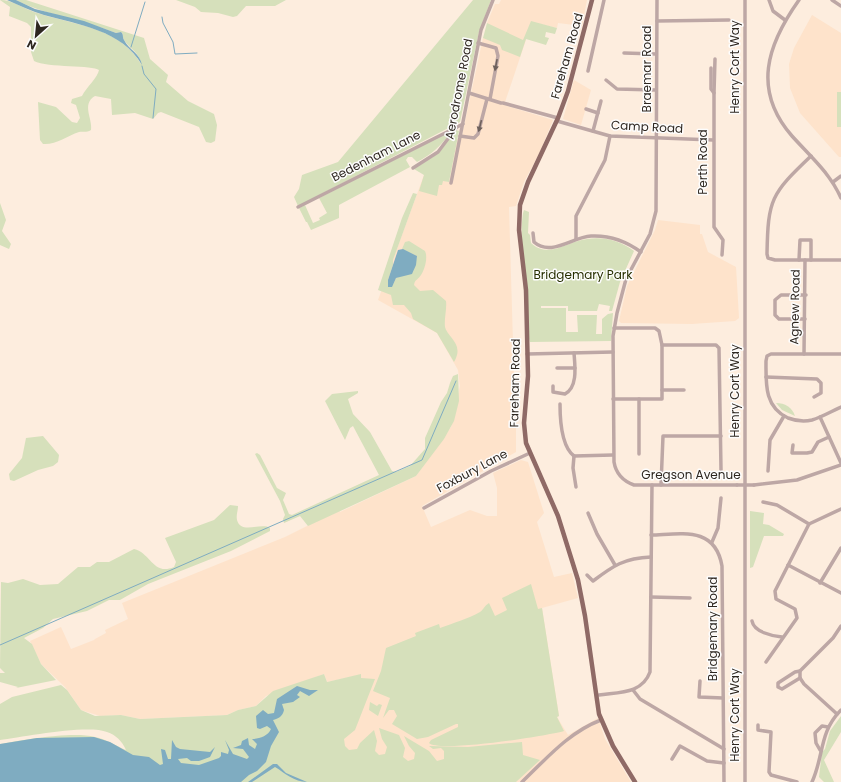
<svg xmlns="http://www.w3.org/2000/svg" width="841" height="782" font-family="Poppins,sans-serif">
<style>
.built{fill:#fee3cb}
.green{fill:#d6e0bb}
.water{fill:#7facc1}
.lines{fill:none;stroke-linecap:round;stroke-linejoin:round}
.stream{stroke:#7facc1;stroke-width:1}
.minor{stroke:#bda7a5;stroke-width:3.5}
.major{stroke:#8f6a66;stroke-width:4.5}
.minor-bridge{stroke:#bda7a5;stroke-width:3.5}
.oneway{fill:#6e615c}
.labels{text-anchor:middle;stroke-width:3;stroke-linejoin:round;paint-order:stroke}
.street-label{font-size:12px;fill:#2e2720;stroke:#fdfdfd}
.park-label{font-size:12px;fill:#272f00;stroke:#fdfdfd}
</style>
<rect width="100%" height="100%" fill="#fdedde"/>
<g class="built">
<path d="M501,0h86l-5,26 -24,-3 -1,5 -25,-6 -28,83 49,15 -13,32 -16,30 -8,24 -7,1 6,205 -3,10 4,2v28l-94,54 9,21 39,-17 17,6h10v-28l-4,-15 28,-13 7,2 16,51 -7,9 17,55 18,-4 6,25 -36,10 17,108 -2,1 11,18 30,-17 7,21 26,43h-245l-48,-36 22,-71 -33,7 -3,-8 -58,22 -10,10 -18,4 -11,5 -87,4 -19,-4 -21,1 -19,-6 -16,-23 -24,-23 -11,-23 31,-14 10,22 23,-9 1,-1 11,-6 -1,-3 23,-11 -6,-16 163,-66 54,-27 1,2 76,-36 35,-49 9,-41 -2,-16 -21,-37 -59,-33 46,-125 25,7 8,-43 4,1 22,-102 3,-2 1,-13 8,-19h4z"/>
<path d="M812,15l29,18v124h-2l-39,-44 -10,-25 -1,-24 5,-16z"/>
<path d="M574,80l17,10 -10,35 -18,-6z"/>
<path d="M658,220l42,5v9h2l6,18 28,15 3,51 -4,3 -43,3 -71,-1 -2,-2 8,-35 28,-56z"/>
</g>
<g class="green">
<path d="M0,0c12,0 23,8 34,12 38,13 85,14 107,52 -1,-11 -11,-15 -17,-24 -2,-4 0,-5 -3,-8l-5,1c-32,-13 -71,-18 -100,-33h10l118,38 6,21 18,16 -2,7 22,19 26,13 3,11 -2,16 -4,2 -5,-1 -7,-15 -38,-15 -3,1 -5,6 -18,-6 -23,2 -1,-16 -16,-3c-14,8 -2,23 -4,34 -5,3 -8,1 -12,2 -12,4 -23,13 -36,12l-3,-4 -2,-38 18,5 16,15 5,1 3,-5 -4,-13 -5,-2 1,-4 10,-3c4,-8 16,-19 17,-26 -6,-5 -51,-2 -65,-9l-3,-9v-25l-4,-4 -18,-7 1,-9z"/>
<path d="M176,0h110l-11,6h-29l-9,10 -4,1 -15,-4 -17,-1 -6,-5z"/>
<path d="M473,0h18l-12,32 -19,90 -162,84 -4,-9 5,-8 3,-14 36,-13z"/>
<path d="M531,21l26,7 -2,6 -9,-2 -1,5 4,1 -3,7 -20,-6 -6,18 -18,-7 -2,-5 -17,-7 4,-15 36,17z"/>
<rect x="837" y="92" width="4" height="35"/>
<path d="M456,130l3,1 -10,51 -6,-1 -1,4h-3l-2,11 -18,-5 5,-16 -10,-6 25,-16z"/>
<path d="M449,132l1,1c-9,13 -19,22 -33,29l-5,-5h-4l-2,3 4,7 -71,38v13l-28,12 -4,-8h-1l-7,-14 6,-3 8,18 7,-3 -1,-2 8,-5 -8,-15z"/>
<path d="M413,193l4,1 -24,66v5l-5,15 5,4 3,-6 17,-6 4,-16 -15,-7 3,-7 4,-1 16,10c3,6 0,18 -4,24 -3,5 -6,4 -7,10l6,6 13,-1 13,11c1,8 -2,18 -1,26 2,10 20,17 9,35l-17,-29 -24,-14 -2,-6 -7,-8h-11l-2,-10 -13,-5 24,-72z"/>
<path d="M0,203l6,17 -4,11 9,13 -2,5 -9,-4z"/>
<path d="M524,210l5,2 -1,21 2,2 1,8c15,14 30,3 47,-2 20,-6 40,-2 56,10l-14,31 -8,29h-3l1,-5 -11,-2 -2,7h-29v-5h-27v2h25v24h12l-1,-17h20l-1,19h6v-15l6,-5 5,-1 -2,28 -81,1c-5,-17 -12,-119 -6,-132z"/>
<path d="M458,374l1,27 -5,20 -10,18 -28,37 -108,50 -8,-10 -16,7 -1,-4 2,-4 -5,-14 -25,-47 2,-1 3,2 17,33 9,5 -3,7 6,14 3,1 87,-40 -26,-49 -3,2 -5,12 -20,-39 7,-7 26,-3v2l-10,6 5,15 17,18 22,39 4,1 14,-6 15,-17v-11l16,-36 6,-9 3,-10 3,-7z"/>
<path d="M776,403c9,0 16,4 19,13l-13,-6z"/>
<path d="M43,436l16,19 -1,7 -5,4 -15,4 -24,11 -4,-1 -1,-6 13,-16 4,-20z"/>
<path d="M230,505l8,1c0,5 -2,9 -1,14 4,15 24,2 33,8v3l-39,20 -83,33 -28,16h-11l-22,11 -34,8 -10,9 -19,10 8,6 9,20 15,16 -40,8 2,-1 -18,-5v-9h5l-5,-5 1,-86 7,1 15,-4 17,6 18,-1 20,-17h12l7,-5h12l25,-13c17,4 19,27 40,18l2,-5 -11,-24 49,-18z"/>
<path d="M750,511l14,2 -1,11 6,1 15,9 -1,2h-19l-11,31 -3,1z"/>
<path d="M531,584l7,25 4,-1 17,108 -2,1 7,14c-17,5 -125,22 -135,12l2,-3 27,-13v-3h-2l-28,13 -11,2 -25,-15 5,-8 -3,-6h-5l-6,8 7,-20 -17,-7 8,-20 5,-23 30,-12 -1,-3 24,-9 1,4c13,-5 28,-9 40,-16 4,-3 4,-6 9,-9l6,13 12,-6 -5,-12z"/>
<path d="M324,674l3,8 34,-8v4l14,1 -20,51 -11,9 1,7 4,4 8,-1 3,-6 14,-13 3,11 -2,10 4,4 6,-1 2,-7 -5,-8 -3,-11 20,7 6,13 -2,9 5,4 6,-2 1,-6 -6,-7 -5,-10 25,15 8,10 7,-2v-8l-3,-3 -8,1 -4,-3 39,1 54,-5 1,13 17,5 -24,22h-516v-38c24,-4 72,-13 95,-7 11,2 21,9 31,13 -4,-9 -10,-15 -19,-18 -19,-8 -85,5 -107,8v-36l12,-7 49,-12 6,5 14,20 14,6 26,-1 19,4 87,-4 11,-5 18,-4 17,-15z"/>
<path d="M370,702l7,4 2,-2 3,1 -4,11 -9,-6z"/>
<path d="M841,716v16l-17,28 10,22h-10l-5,-5 3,-25 3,-3 5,-18z"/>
</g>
<g class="water">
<path d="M7,0h9l19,9 49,12 32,12 5,-1c3,3 1,4 3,8 5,10 16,13 18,25 -20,-35 -63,-40 -98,-50 -13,-4 -25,-10 -37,-15z"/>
<path d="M403,249l14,7 -1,9 -4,9 -16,4 -4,9h-4v-7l10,-30z"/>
<path d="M297,686l13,4h8l-9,6 -9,-5 -3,4 3,2 -7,5 -11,2 2,6c-1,6 -6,9 -11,10l6,12 -8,14 -5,16 -9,9 -8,4 -8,7h-241v-38l37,-6 57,-1 16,5 23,13 16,2 11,8 3,-1 -2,-15 4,1 3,9h3l1,-19 4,7 4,2 30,3 5,-5 -5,10 -11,4h-8l-4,-3 -9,1 3,4 18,2 20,-7 2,-2v-4l7,2 1,-4 -4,-10 8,14 14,5 2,-2 -6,-8 -10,-1 8,-3 1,-4 6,-3 1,7 6,4 2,-5 -5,-5c7,0 16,-3 19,-10l-4,-3 -7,3 -3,-1 -1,-12 7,-6 5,4 6,-1 3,-14z"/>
<path d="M273,764h4l9,9 21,9c-13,0 -22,-9 -32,-15l-23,15h-4z"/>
</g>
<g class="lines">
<g class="stream">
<path d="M162,17l1,6 10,19 2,12 22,-1"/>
<path d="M131,47l14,-45"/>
<path d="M142,66l2,8 12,15 -3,29"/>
<path d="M0,645l422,-185 34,-79"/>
</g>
<g class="minor">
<path d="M657,0l-1,211 -6,23 -24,45 -9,34 -4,23 1,126c2,12 9,19 20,23h103"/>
<path d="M745,0v782"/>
<path d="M769,0l4,11 12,9"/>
<path d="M799,0c-32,45 -47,90 -7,136 18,20 38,37 49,62"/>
<path d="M832,0l9,6"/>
<path d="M657,21l72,-1"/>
<path d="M478,43l18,5 2,8 -8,43"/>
<path d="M624,53l32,1"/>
<path d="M711,68v21l3,4v134l9,13 -1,15"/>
<path d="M588,71l16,-71"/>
<path d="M606,80l11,9 39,1"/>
<path d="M469,93l32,10"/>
<path d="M714,93l1,-34"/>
<path d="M503,103l55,15"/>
<path d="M586,109l12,4"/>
<path d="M557,121l53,15 103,4"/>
<path d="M593,131l8,-30"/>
<path d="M460,136l14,2 4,-4 9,-35"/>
<path d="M811,156c-40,38 -43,43 -44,98l1,4 7,2h66"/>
<path d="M413,168l25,-16 18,-24"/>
<path d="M833,182l8,-6"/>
<path d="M451,183l30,-153 12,-30"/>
<path d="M298,207l165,-83"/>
<path d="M533,233l1,9c17,15 38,-5 57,-6 19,-1 35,5 50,16"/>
<path d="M576,239v-23l29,-56 5,-24"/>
<path d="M799,260l1,-20h11v20"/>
<path d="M805,319h-26l-4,-4v-15l6,-5h25"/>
<path d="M662,345h54l3,3 2,122"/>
<path d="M527,354l86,-2"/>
<path d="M804,354l1,-94"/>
<path d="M841,354h-70l-4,2 -1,5c0,22 -2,46 22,57 8,3 16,4 24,2 10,-3 20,-9 29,-13"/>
<path d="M557,368h18"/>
<path d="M766,377l51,2 4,4v10l-7,4"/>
<path d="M553,386v6l12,2c13,-7 10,-28 9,-41"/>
<path d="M662,390h22"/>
<path d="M613,399h49v-54l-3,-14 -4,-3h-41"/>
<path d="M560,404c0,15 1,42 14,52l39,-1"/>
<path d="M820,417l21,46"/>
<path d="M793,445l-1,8h15l5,-1 6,-10 11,-5"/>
<path d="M639,454v-55"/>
<path d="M574,456l-1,12 3,19"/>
<path d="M768,471l2,-31 14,-24"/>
<path d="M661,485l2,-49h58"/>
<path d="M754,485l43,-5 44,-15"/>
<path d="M763,502l14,3 32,19"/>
<path d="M424,508l67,-37 39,-18"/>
<path d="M588,513l9,21 18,31"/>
<path d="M651,535c31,-1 64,-9 71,31l2,216"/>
<path d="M712,542l6,-14 3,-30"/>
<path d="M788,565l53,28"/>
<path d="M587,575l6,6c20,-15 31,-23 58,-24"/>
<path d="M820,583l21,-35"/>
<path d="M651,597l39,1"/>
<path d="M752,621c2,11 20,15 30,16"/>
<path d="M766,662l31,-44 -2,-9 -19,-10 -1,-8 34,-67 32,-15"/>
<path d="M800,671l-5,1 -17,11v4l4,2 18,-11"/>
<path d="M700,681l-1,16 24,1"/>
<path d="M633,690l7,9 84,50"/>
<path d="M599,695c20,-3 43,-1 51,-23l2,-187"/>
<path d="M837,714l-33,-30 -4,-6v-7l33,-33 8,-12"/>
<path d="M758,725v5l13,2 -2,40 2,3 26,7"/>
<path d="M820,750l-4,-7 -1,-10 7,-7 6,1"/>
<path d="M672,759l8,-13 27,15 17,2"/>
<path d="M522,782c24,-23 47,-50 79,-62"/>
<path d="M812,782c12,-26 7,-50 29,-72"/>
</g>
<path class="major" d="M592,0l-24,91 -10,27 -30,64 -8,23 -1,25 7,60 2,86 -4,47 2,20 32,73 20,64 7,36 14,98 14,32 22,36"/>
<path class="minor-bridge" d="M737,485h17"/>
</g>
<defs><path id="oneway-solid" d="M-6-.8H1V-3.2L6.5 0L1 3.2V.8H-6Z"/></defs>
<g class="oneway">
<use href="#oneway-solid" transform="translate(496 65) rotate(101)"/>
<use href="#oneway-solid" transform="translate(480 126) rotate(104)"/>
</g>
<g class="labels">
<g class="street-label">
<text transform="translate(567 56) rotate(-74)" y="4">Fareham Road</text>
<text transform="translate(735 67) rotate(-90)" y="4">Henry Cort Way</text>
<text transform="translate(647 69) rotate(-90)" y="4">Braemar Road</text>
<text transform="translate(459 89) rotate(-79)" y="4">Aerodrome Road</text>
<text transform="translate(647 127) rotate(3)" y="4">Camp Road</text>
<text transform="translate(376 156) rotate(-27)" y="4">Bedenham Lane</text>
<text transform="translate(703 162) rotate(-90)" y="4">Perth Road</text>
<text transform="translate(795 307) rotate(-89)" y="4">Agnew Road</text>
<text transform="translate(515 383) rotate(-89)" y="4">Fareham Road</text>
<text transform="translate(735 391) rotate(-90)" y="4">Henry Cort Way</text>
<text transform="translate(472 471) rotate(-28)" y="4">Foxbury Lane</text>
<text x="691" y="479">Gregson Avenue</text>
<text transform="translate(713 629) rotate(-90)" y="4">Bridgemary Road</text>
<text transform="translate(735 715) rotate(-90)" y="4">Henry Cort Way</text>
</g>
<g class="park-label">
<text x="583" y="279">Bridgemary Park</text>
</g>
</g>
<g transform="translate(36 36) rotate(207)" stroke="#fdfdfd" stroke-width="3" paint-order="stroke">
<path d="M0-3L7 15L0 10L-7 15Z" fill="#2e2720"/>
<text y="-6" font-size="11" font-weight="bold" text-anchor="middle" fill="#2e2720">N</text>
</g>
</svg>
